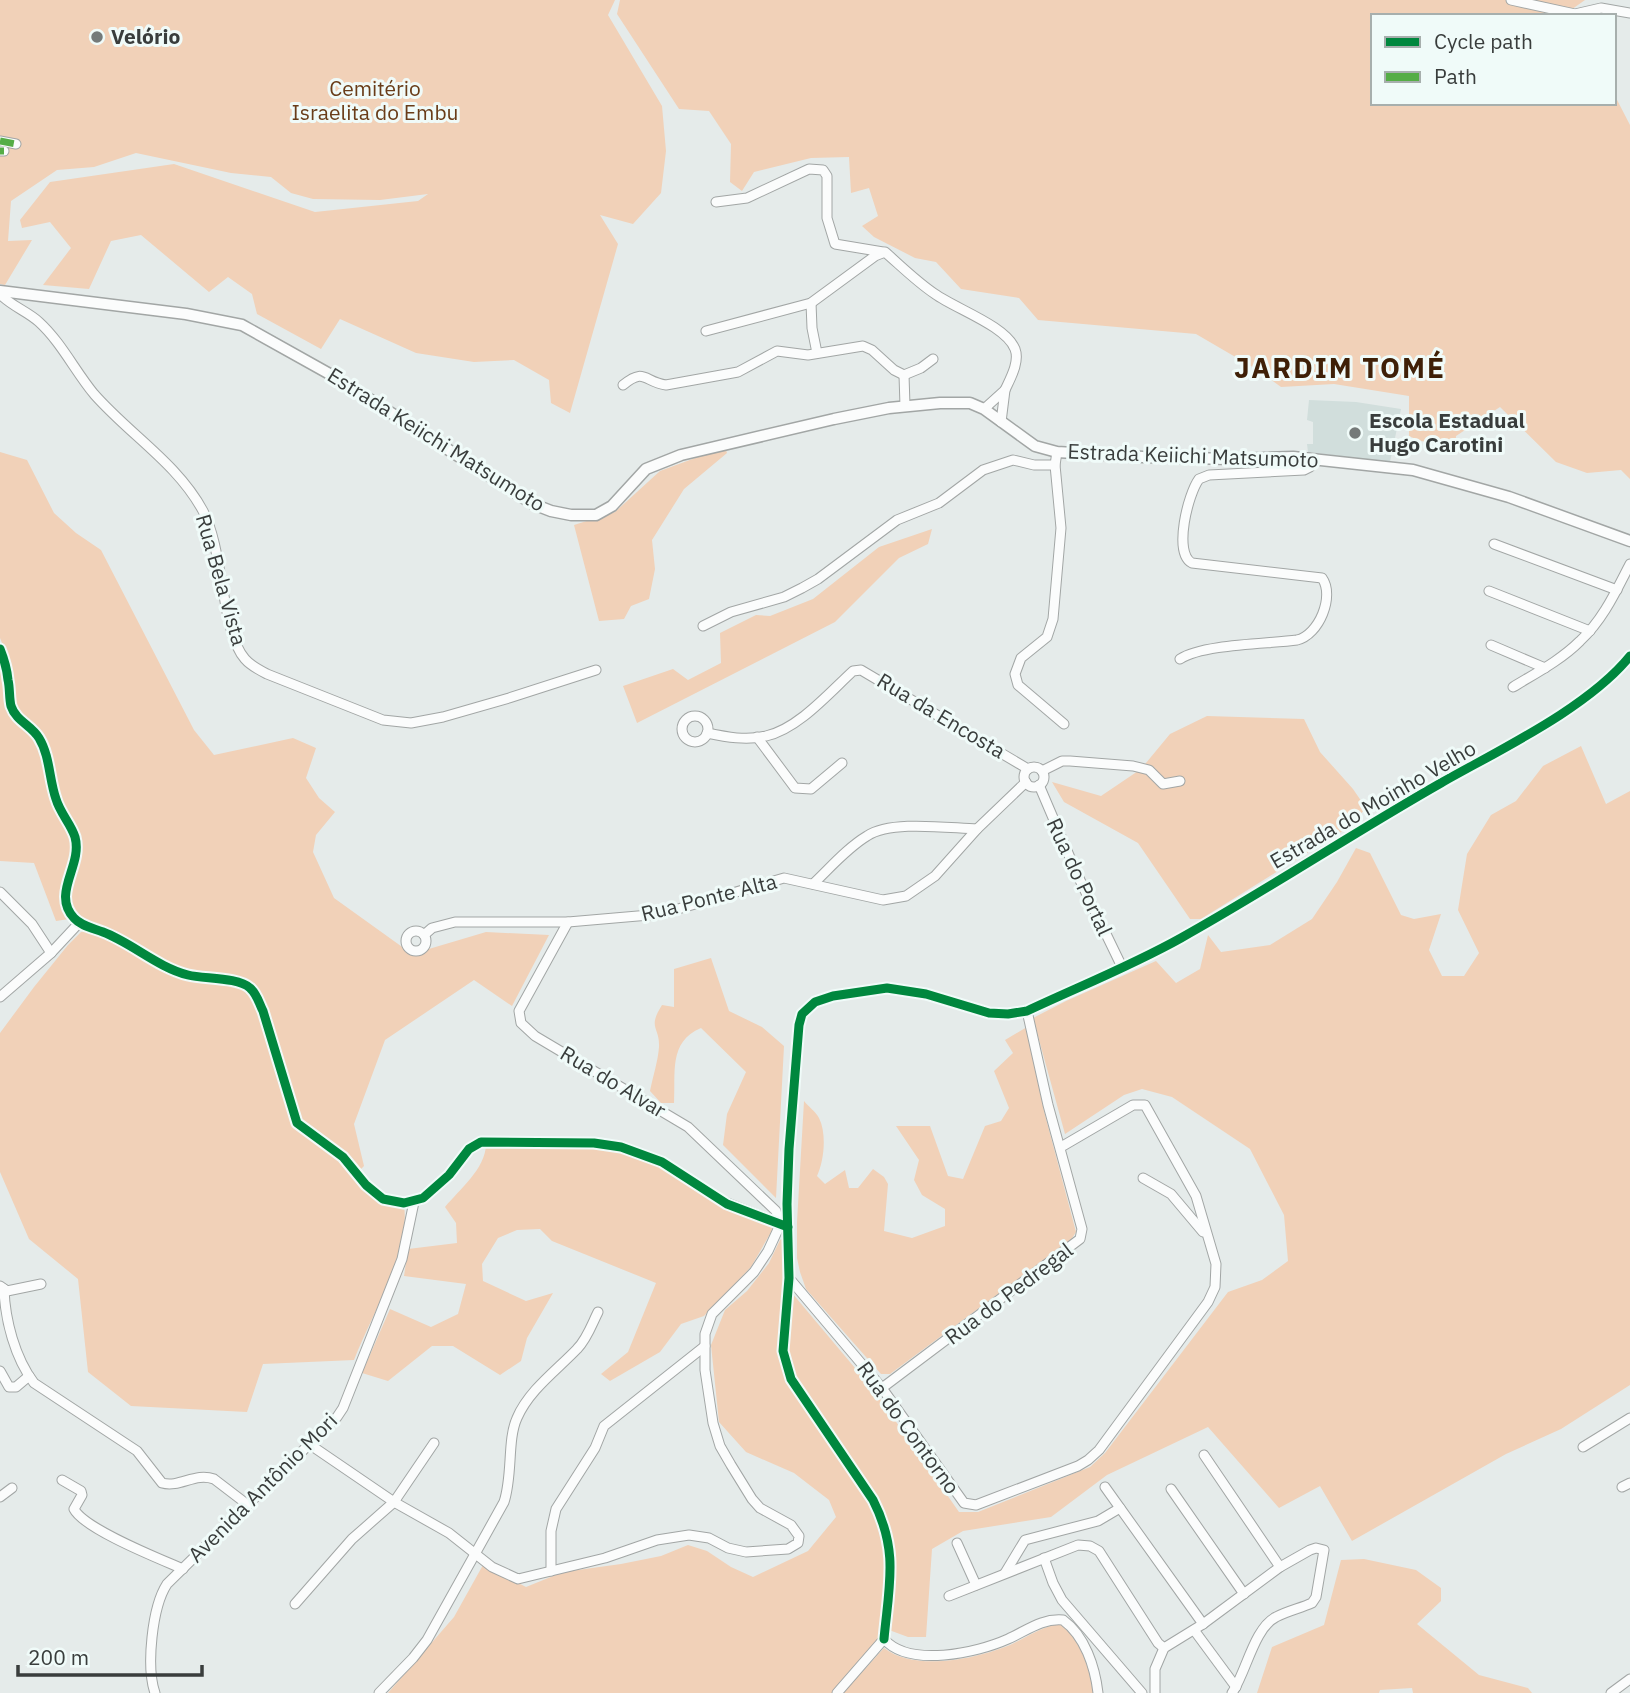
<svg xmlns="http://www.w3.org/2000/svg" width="1630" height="1693" font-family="'IBM Plex Sans',sans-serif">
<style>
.built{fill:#d1dedc}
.green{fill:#f1d1b8}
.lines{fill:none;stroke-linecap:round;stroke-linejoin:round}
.minor-casing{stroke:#a2a6a5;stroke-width:11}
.major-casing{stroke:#a2a6a5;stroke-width:13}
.minor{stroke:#fbfcfc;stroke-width:9}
.major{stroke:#fbfcfc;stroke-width:10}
.quiet{stroke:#55ad46;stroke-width:7;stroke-dasharray:14 7;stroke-linecap:butt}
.cycleway-casing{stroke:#f0fbf9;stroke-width:13}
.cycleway{stroke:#00873e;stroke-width:9}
.poi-dot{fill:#757a79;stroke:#f0fbf9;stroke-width:2.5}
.labels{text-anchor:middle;stroke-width:6;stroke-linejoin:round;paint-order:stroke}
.poi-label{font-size:21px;font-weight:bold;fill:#393d3c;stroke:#f0fbf9;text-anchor:start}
.park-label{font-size:21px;fill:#693c18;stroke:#f0fbf9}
.street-label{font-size:21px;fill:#393d3c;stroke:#f0fbf9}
.district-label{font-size:28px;font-weight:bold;letter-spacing:2px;fill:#3f2007;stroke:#f0fbf9}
</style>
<rect width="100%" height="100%" fill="#e5ebea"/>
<path class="built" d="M1309,400l47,2 45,7 -11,53 -82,-10 -1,-8h6v-22l-6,-2z"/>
<g class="green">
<path d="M0,0h615l-7,15 54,91 4,45 -5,42 -28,31 -33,-9 18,29 -48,169 -19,-10 -2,-23 -35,-20 -40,2 -58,-9 -76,-34 -19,30 -64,-35 -5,-20 -24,-17 -19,15 -68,-57 -30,6 -22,48 -46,-4 28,-37 -21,-26 -28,6 -2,-8 30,-38 124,-18 141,48 103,-11 10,-7 -48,6 -67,-1 -22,-6 -20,-16 -40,-4 -95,-20 -42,14 -37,3 -46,31 -3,40 24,-1 -27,45 -5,-1z"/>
<path d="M620,0h965l-17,12 3,4h-198v87h241v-9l16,31v354l-9,-9 -34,3 -31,-11 -56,-55 -44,29 -1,18c-16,-12 -28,-9 -46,-18v-40l-75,-12 -53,3 -25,-18 -60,-35 -158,-14 -19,-22 -58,-9 -25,-27 -21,-4 -41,-21 -12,-11 16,-10 -9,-28 -18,5 -2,-36 -38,1 -57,14 -12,19 -12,-9 1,-38 -22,-33 -30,-2 -62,-95z"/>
<path d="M725,447l2,6 -43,36 -32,51 3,29 -6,30 -18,7 -7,13 -25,2 -25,-96 41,-13 45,-41z"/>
<path d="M0,452l27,8 27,53 22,20 25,17 93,180 20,25 79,-17 23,10 -10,30 13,20 16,14 -19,23 -3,17 21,46 78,56 74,-22 63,3 -37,71 -38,-26 -89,60 -31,84 10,42 -5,5 -59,-51 -34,-111 -14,-25 -60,-12 -26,-9 -44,-27 -42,-17 -8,-11 -3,-13 1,-9 9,-23 2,-14 -2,-14 -19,-37 -9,-37 -36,-58 -6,-43 -9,-22z"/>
<path d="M932,529l-4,15 -29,14 -64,64 -198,101 -14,-37 50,-17 15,11 33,-17 -1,-30 36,-18 14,1 43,-17 66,-52z"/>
<path d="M0,661c3,15 2,33 8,48 6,14 20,19 27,32 11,19 10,42 18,62 4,12 13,21 17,33 10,31 -22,51 -1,83l-13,2 -22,-58 -34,-2z"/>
<path d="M1207,716l97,3 16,33 33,37 13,19 -17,19 -148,92h-11l-52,-76 -74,-41 -12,-20 49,14 40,-27 29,-35z"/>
<path d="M1581,746l25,58 24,-13v594l-69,44 -55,25 -154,87 -32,-55 -41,22 -71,-81 -101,48 -56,42 -88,14 -31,18 -6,88h-18l-19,-7 7,-57v-18l-4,-22 -15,-35 -81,-122 -8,-26 4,-57 84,100 83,119h19l112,-45 15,-14 123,-161 34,-12 26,-19 -4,-46 -34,-66 -78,-52 -30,-8 -18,6 -59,39 -32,-116 33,-17 90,-40 20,22 24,-14 8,-34 13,17 49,-7 42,-26 25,-37 19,-34 14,5 31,62 13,4 27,-5 -12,36 13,26h22l15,-23 -21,-43 9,-56 24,-39 25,-14 27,-35z"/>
<path d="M87,930l104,49 49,7 7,4 7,8 6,14 31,104 50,43 30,36 11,7 22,4c7,44 -34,112 -50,154l-91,4 -16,48 -116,-6 -43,-34 -10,-93 -49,-40 -29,-67v-139l34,-46 34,-42 13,-13z"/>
<path d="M711,958l18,53 33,16 22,19 -8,152 -53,-53 4,-31 19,-42 -45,-44c-33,14 -25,45 -27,75h-13l-11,-12c3,-15 8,-30 9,-44 1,-21 -12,-18 3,-42l12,2v-38z"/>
<path d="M1027,1027l17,84 32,121 -5,8 -181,134h-9l-75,-85 -6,-17 -3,-14v-36l7,-121c4,5 12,11 15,17 8,16 5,43 -2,58l8,8 20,-14 4,18h9l15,-19 11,8 4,7 -4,47 28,7 33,-12v-17l-23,-14 -8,-15 5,-20 -23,-34h34l18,50 15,3 22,-53 16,-5 8,-13 -15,-37 19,-18 -8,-13z"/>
<path d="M486,1145l108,1 27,5 40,14 75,49 38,13 -23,40 -47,49 -23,8 -21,28 -50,29 -9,-7 27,-22 28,-69 -104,-42 -12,-12 -23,1 -19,8 -16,26 1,17 43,20 27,-8 -26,45 -6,23 -21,14 -47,-29h-21l-44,35 -26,-8 28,-64 41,18 27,-13 8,-30 -62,-8 4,-27 49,-6 -1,-20 -11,-16c15,-18 40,-38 41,-62z"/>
<path d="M785,1237c0,14 1,30 -1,44 -3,35 -9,66 4,100l82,122 14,33 3,37 -7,64 -48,56h-444l66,-76 29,-52 43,22 37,-15 58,-8 40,-8 27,-11 19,6 24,16 22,10 55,-26 28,-34 -7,-17 -35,-27 -48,-21 -27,-30 -8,-77 14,-35 22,-19 22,-28 11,-23z"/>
<path d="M1364,1559l52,11 25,18v13l-24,23 62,51 49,13 4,5h-119l-1,-5 -32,2 -1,3h-122l15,-46 52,-22 17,-65z"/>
<path d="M1054,1625h7c20,15 29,44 32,68h-250l41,-45c31,24 92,11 126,-3 15,-7 28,-16 44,-20z"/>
</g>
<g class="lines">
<g class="minor-casing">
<g id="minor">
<path d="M1511,0l64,14 26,-6 29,5"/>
<path d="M0,141l16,3"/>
<path d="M0,151h4"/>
<path d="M716,202l31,-4 62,-29 14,1 4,6v42l8,26 48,8"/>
<path d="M0,294c11,12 27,17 39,28 22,20 36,49 55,72 36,41 83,69 109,117 21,39 18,121 42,148 6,7 14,11 22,15l116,46 28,3 32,-6 66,-19 87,-28"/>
<path d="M811,303l1,25 5,25"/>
<path d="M706,331l105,-28 64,-47 10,-4c16,14 32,30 50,42 21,15 71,32 80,55 5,13 -5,30 -10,41"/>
<path d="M904,375l1,31"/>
<path d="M623,385c22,-18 21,-3 43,0l72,-13 39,-21 31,4 55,-9 9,4 22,20 10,5 17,-7 12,-9"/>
<path d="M984,409l21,-19 -4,32"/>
<path d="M1057,452l-2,13 6,63 -8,91 -6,18 -26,21 -6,16 3,11 46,39"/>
<path d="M1494,544l123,46"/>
<path d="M1489,591l101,40"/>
<path d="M703,626l28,-14 53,-15 18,-9 16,-9 79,-59 42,-17 44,-33 30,-10 21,5h21"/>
<path d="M1491,645l54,23"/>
<path d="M0,649c4,10 7,20 8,31 2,8 1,18 3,26 5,15 20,19 28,32 11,18 10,41 17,61 4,14 15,25 19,38 8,29 -24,56 -1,81 7,8 19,10 29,14 29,11 54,35 85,43 16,4 50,2 62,13 7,6 9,15 13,23l34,112 46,34 23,28 17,14 21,4 19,-5 26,-23 20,-26 12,-7 113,1 27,4 41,15 58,38 63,25"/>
<path d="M1180,659c23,-15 88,-15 117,-19 22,-5 38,-44 25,-62l-130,-15c-19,-10 -4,-69 7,-84l10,-4 95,-5 6,-3 -1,-9"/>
<path d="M1513,687c23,-14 48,-27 67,-46 23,-21 36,-50 50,-77"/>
<circle cx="695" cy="729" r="13"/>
<path d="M707,733c19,4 40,8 59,3 32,-7 63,-43 87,-65l8,-1 167,99"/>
<path d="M757,737l38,51 16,1 31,-26"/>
<circle cx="1034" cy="777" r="10"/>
<path d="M1042,771l20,-10h8l63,5 16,4 14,14 17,-3"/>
<path d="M1039,785l38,89 45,93"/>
<path d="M813,884c17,-16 34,-36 54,-48 24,-16 80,-8 110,-7"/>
<path d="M0,892l32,32 19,29 -51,44"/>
<circle cx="416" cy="941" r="10"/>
<path d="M424,935l8,-7 23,-6h113l93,-8 123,-36 99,22 23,-4 29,-20 42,-47 49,-47"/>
<path d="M51,953l28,-30"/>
<path d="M1143,1178l28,16 32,38"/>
<path d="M789,1278l93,110 82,115 12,2 102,-39 10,-6 11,-10 109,-148 7,-15 1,-23 -20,-68 -51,-91h-12l-72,42"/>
<path d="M0,1286l7,5 34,-7"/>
<path d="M4,1289c1,31 11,69 30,94l103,68 25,32c18,5 33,-11 52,-4l34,26"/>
<path d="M0,1371l9,16h7l13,-11"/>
<path d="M882,1388l198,-149 2,-10 -34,-124 -21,-94"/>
<path d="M309,1444l85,58 55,31 43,34 26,12 87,-21 52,-18 32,-5 20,3 19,10 18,4 42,-3 10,-6 1,-7 -8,-11 -31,-17 -8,-9 -21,-34 -11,-19 -7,-23 -8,-53v-36l7,-20 42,-42 14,-21 12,-26 -4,-14 -88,-84 -153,-91 -14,-13 -2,-12 49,-89"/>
<path d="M1583,1447l47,-29"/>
<path d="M1204,1455l76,112"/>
<path d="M62,1480l19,11 1,4 -8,14c10,20 86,50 109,60"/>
<path d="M1105,1487l98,137"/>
<path d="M1622,1487l8,-4"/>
<path d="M1171,1489l73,105"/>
<path d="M0,1497l12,-9"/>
<path d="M957,1543l19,42"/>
<path d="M1044,1558l9,25 9,17 80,93"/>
<path d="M551,1571v-40l5,-22 39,-61 9,-22 101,-80"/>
<path d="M1005,1573l20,-33 73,-19 22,-13"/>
<path d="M949,1596l129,-51 12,1 9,5 59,92 6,5"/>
<path d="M295,1604l57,-65 42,-37 40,-59"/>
<path d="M1194,1630l42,57"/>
<path d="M884,1639c5,-54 15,-88 -11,-139l-82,-121 -8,-28 6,-73 -2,-74 2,-55 10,-124 3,-11 13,-12 18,-6 54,-8 39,6 63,19 19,1 19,-3c51,-24 104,-45 154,-73 88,-49 172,-105 260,-155 58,-33 147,-75 189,-127"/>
<path d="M884,1639c25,29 93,14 124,0 18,-8 34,-21 55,-19 22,16 32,47 35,73"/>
<path d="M155,1693c-9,-26 -3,-86 12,-109l170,-167 6,-9 59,-149 12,-57"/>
<path d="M379,1693l34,-35 14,-18 77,-138c9,-27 3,-62 13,-84 12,-28 40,-48 60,-69 10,-10 15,-25 21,-37"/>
<path d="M837,1693l47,-54"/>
<path d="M1155,1693v-24l9,-21 39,-24 77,-57 30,-17 6,-2 8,2 -8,47 -4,6c-11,5 -25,8 -36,14 -22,11 -30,56 -44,76"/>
<path d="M1611,1693l19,-14"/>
</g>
</g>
<g class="major-casing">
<path id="major" d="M0,291l186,23 56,11 93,52 198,127 18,7 20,4h25l16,-9 34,-37 35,-14 153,-36 55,-11 51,-5h30l14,6 51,37 22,6 86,5 90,2 60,-2 120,13 96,27 121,44"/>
</g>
<use href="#minor" class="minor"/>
<use href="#major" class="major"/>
<g class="quiet">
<path d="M0,141l16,3"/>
<path d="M0,151h4"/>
</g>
<g class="cycleway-casing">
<g id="cycleway">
<path d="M0,649c4,10 7,20 8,31 2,8 1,18 3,26 5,15 20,19 28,32 11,18 10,41 17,61 4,14 15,25 19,38 8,29 -24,56 -1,81 7,8 19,10 29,14 29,11 54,35 85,43 16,4 50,2 62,13 7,6 9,15 13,23l34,112 46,34 23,28 17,14 21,4 19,-5 26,-23 20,-26 12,-7 113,1 27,4 41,15 65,42 61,23"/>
<path d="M884,1639c5,-54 15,-88 -11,-139l-82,-121 -8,-28 6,-73 -2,-74 2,-55 10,-124 3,-11 13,-12 18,-6 54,-8 39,6 63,19 19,1 19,-3c51,-24 104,-45 154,-73 88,-49 172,-105 260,-155 58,-33 147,-75 189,-127"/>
</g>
</g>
<use href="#cycleway" class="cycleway"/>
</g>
<g class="poi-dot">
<circle cx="97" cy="37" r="7"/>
<circle cx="1355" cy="433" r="7"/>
</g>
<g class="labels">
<g class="poi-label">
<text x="111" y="44">Velório</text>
<text x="1369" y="428">Escola Estadual<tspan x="1369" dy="24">Hugo Carotini</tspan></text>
</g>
<g class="park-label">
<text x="375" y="96">Cemitério<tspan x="375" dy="24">Israelita do Embu</tspan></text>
</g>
<g class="street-label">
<text transform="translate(436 440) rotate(32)" y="7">Estrada Keiichi Matsumoto</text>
<text transform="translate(1193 456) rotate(2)" y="7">Estrada Keiichi Matsumoto</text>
<text transform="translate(221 580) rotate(74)" y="7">Rua Bela Vista</text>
<text transform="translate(941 716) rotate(31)" y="7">Rua da Encosta</text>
<text transform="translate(1373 805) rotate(-30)" y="7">Estrada do Moinho Velho</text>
<text transform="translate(1079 877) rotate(65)" y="7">Rua do Portal</text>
<text transform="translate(709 898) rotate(-14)" y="7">Rua Ponte Alta</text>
<text transform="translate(613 1082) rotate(31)" y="7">Rua do Alvar</text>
<text transform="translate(1009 1294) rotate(-37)" y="7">Rua do Pedregal</text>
<text transform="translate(908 1428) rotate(54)" y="7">Rua do Contorno</text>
<text transform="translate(263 1488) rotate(-45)" y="7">Avenida Antônio Mori</text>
</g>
<g class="district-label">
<text x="1340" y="378">JARDIM TOMÉ</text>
</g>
</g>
<rect x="1371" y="14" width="245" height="91" fill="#f0fbf9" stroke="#a7afad" stroke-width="2"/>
<rect x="1385" y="37" width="35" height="10" fill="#00873e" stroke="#a7afad" stroke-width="2"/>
<text x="1434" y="49" font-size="21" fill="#393d3c">Cycle path</text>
<rect x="1385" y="72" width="35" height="10" fill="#55ad46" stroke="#a7afad" stroke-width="2"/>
<text x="1434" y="84" font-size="21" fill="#393d3c">Path</text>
<path d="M18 1665v10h184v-10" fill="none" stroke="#393d3c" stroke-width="3.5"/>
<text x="28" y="1665" font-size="21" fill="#393d3c" stroke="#f0fbf9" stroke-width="5" paint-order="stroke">200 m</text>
</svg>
